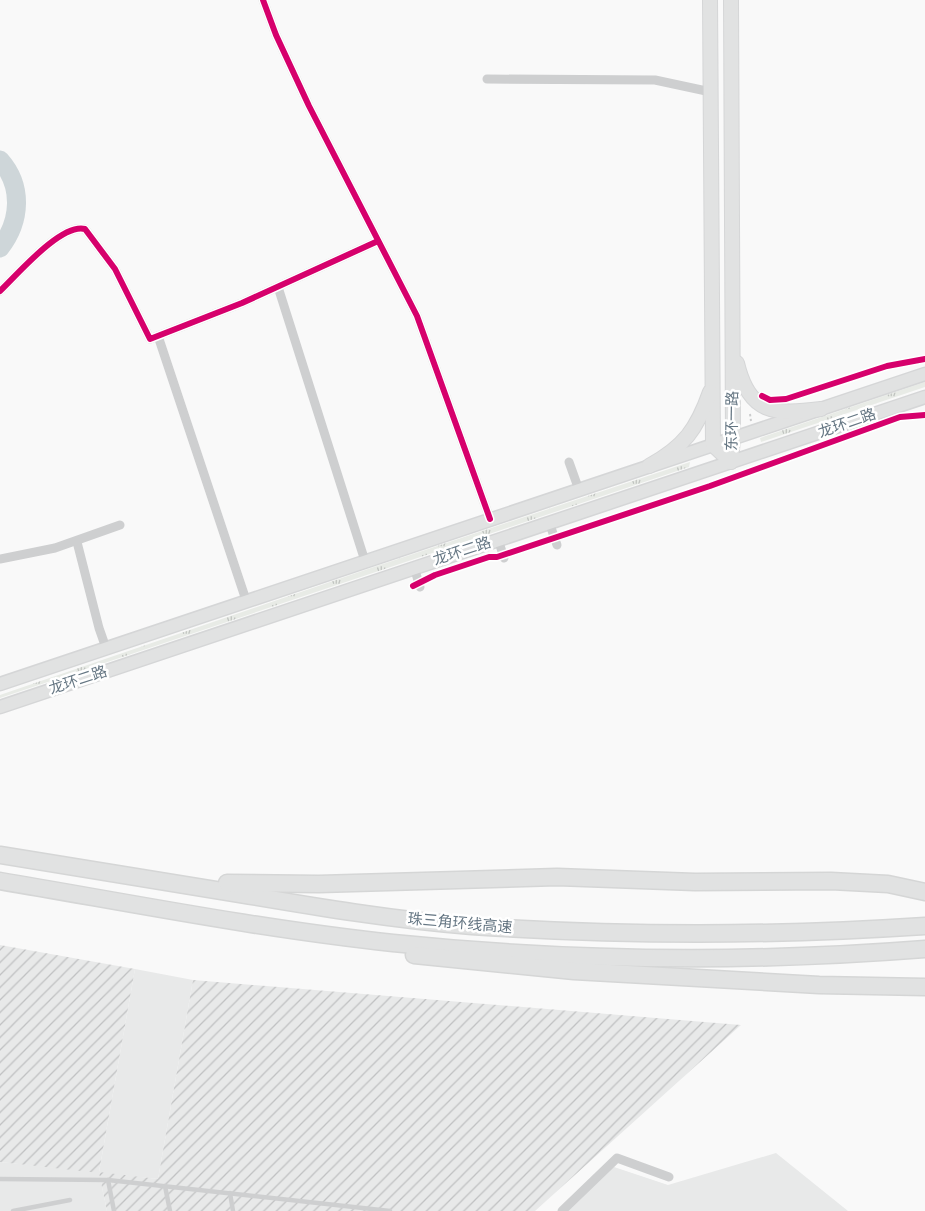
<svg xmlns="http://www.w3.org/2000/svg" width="925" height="1211" font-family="Cabin,'Noto Sans SC',sans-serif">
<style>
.built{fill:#e8e9e9}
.industrial{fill:url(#industrial-furrows)}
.grass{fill:url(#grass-tufts)}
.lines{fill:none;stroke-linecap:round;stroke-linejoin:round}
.river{stroke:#ced6d9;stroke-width:19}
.secondary-casing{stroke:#d5d6d7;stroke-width:15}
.primary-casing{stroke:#d5d6d7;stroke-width:16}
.highway-casing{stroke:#d5d6d6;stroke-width:19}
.path{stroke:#cbcccd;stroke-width:2;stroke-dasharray:2.5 2.5;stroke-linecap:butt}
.lane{stroke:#cecfd0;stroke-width:4.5}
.street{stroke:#cecfd0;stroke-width:9}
.secondary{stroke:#e1e2e2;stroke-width:12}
.primary{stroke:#e1e2e2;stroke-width:14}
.highway{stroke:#e1e2e2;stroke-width:16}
.cycleway-casing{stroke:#fff;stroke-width:9}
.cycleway{stroke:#d6006c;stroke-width:6}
.labels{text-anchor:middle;stroke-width:5;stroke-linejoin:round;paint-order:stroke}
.street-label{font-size:15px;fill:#657683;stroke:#fff}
</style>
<defs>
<pattern id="industrial-furrows" width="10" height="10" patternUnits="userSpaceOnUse" patternTransform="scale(1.25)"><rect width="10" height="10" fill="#e8e9e9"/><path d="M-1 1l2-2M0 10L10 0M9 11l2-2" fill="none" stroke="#c0c1c2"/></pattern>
<pattern id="grass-tufts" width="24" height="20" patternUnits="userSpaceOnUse" patternTransform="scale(1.25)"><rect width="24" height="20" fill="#e8ebe6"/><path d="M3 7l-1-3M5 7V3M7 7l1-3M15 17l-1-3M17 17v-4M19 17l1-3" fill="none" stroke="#c0c3c0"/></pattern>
</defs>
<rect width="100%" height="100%" fill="#f9f9f9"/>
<g class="built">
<path d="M135,969l58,11 -35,199 -59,-6 8,38h-107v-49l99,10z"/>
<path d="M776,1153l72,58h-285l3,-8 48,-36 54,18z"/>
</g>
<path class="industrial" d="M0,945l135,24 -36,203 59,7 35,-199 548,45 -206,186h-428l-8,-38 -99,-11z"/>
<g class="grass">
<path d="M925,382v5l-164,55 -1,-4z"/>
<path d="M690,462l-1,5 -689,231v-3l368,-126z"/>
</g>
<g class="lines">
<path class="river" d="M0,160c23,26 21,61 0,88"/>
<g class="secondary-casing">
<g id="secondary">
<path d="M0,684l925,-310"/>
<path d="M0,707l925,-310"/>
</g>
</g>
<g class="primary-casing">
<g id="primary">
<path d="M710,0l3,445 18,17"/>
<path d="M737,363c12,51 37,52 84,46"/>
<path d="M731,462l2,-24 -2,-438"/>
<path d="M649,466c35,-19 48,-37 61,-74"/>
</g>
</g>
<g class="highway-casing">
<g id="highway">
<path d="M0,855c80,13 160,26 240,39 77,13 154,26 232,32 151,10 302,10 453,0"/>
<path d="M0,881c130,22 261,48 393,62 176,18 355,20 532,6"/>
<path d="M227,883l92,1 238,-7 138,5 136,-1 57,3 37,8"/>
<path d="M414,955l160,16 245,14 106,2"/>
</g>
</g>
<path class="path" d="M750,414l1,7"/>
<g class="lane">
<path d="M0,1179l108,1 282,31"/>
<path d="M108,1180l6,31"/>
<path d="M165,1186l5,25"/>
<path d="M230,1193l3,18"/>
<path d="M13,1211l57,-11"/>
</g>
<g class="street">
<path d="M263,0l13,35 33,71 108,210 73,203"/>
<path d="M487,79l168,1 56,12"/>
<path d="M278,287l87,274"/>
<path d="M0,291c17,-16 61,-68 85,-62l30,40 35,70 92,-36 136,-62"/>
<path d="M158,336l88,264"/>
<path d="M569,462l10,28"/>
<path d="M549,522l8,23"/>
<path d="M498,539l6,19"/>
<path d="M77,542l22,86 7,20"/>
<path d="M0,559l55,-11 65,-23"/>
<path d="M414,567l6,20"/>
<path d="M562,1211l55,-53 52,19"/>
</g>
<use href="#secondary" class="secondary"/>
<use href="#primary" class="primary"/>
<use href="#highway" class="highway"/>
<g class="cycleway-casing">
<g id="cycleway">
<path d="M263,0l13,35 33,71 108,210 73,203"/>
<path d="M0,291c17,-16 61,-68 85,-62l30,40 35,70 92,-36 136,-62"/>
<path d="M762,396l8,4 16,-1 101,-33 38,-7"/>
<path d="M413,586l22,-11 54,-18h8l213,-71 190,-69 25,-2"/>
</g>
</g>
<use href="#cycleway" class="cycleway"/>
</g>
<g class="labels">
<g class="street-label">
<text transform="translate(732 421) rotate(-89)" y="5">东环一路</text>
<text transform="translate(847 423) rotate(-19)" y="5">龙环二路</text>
<text transform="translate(462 551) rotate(-18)" y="5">龙环二路</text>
<text transform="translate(78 680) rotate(-18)" y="5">龙环二路</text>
<text transform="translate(460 923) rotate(5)" y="5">珠三角环线高速</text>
</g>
</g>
</svg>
